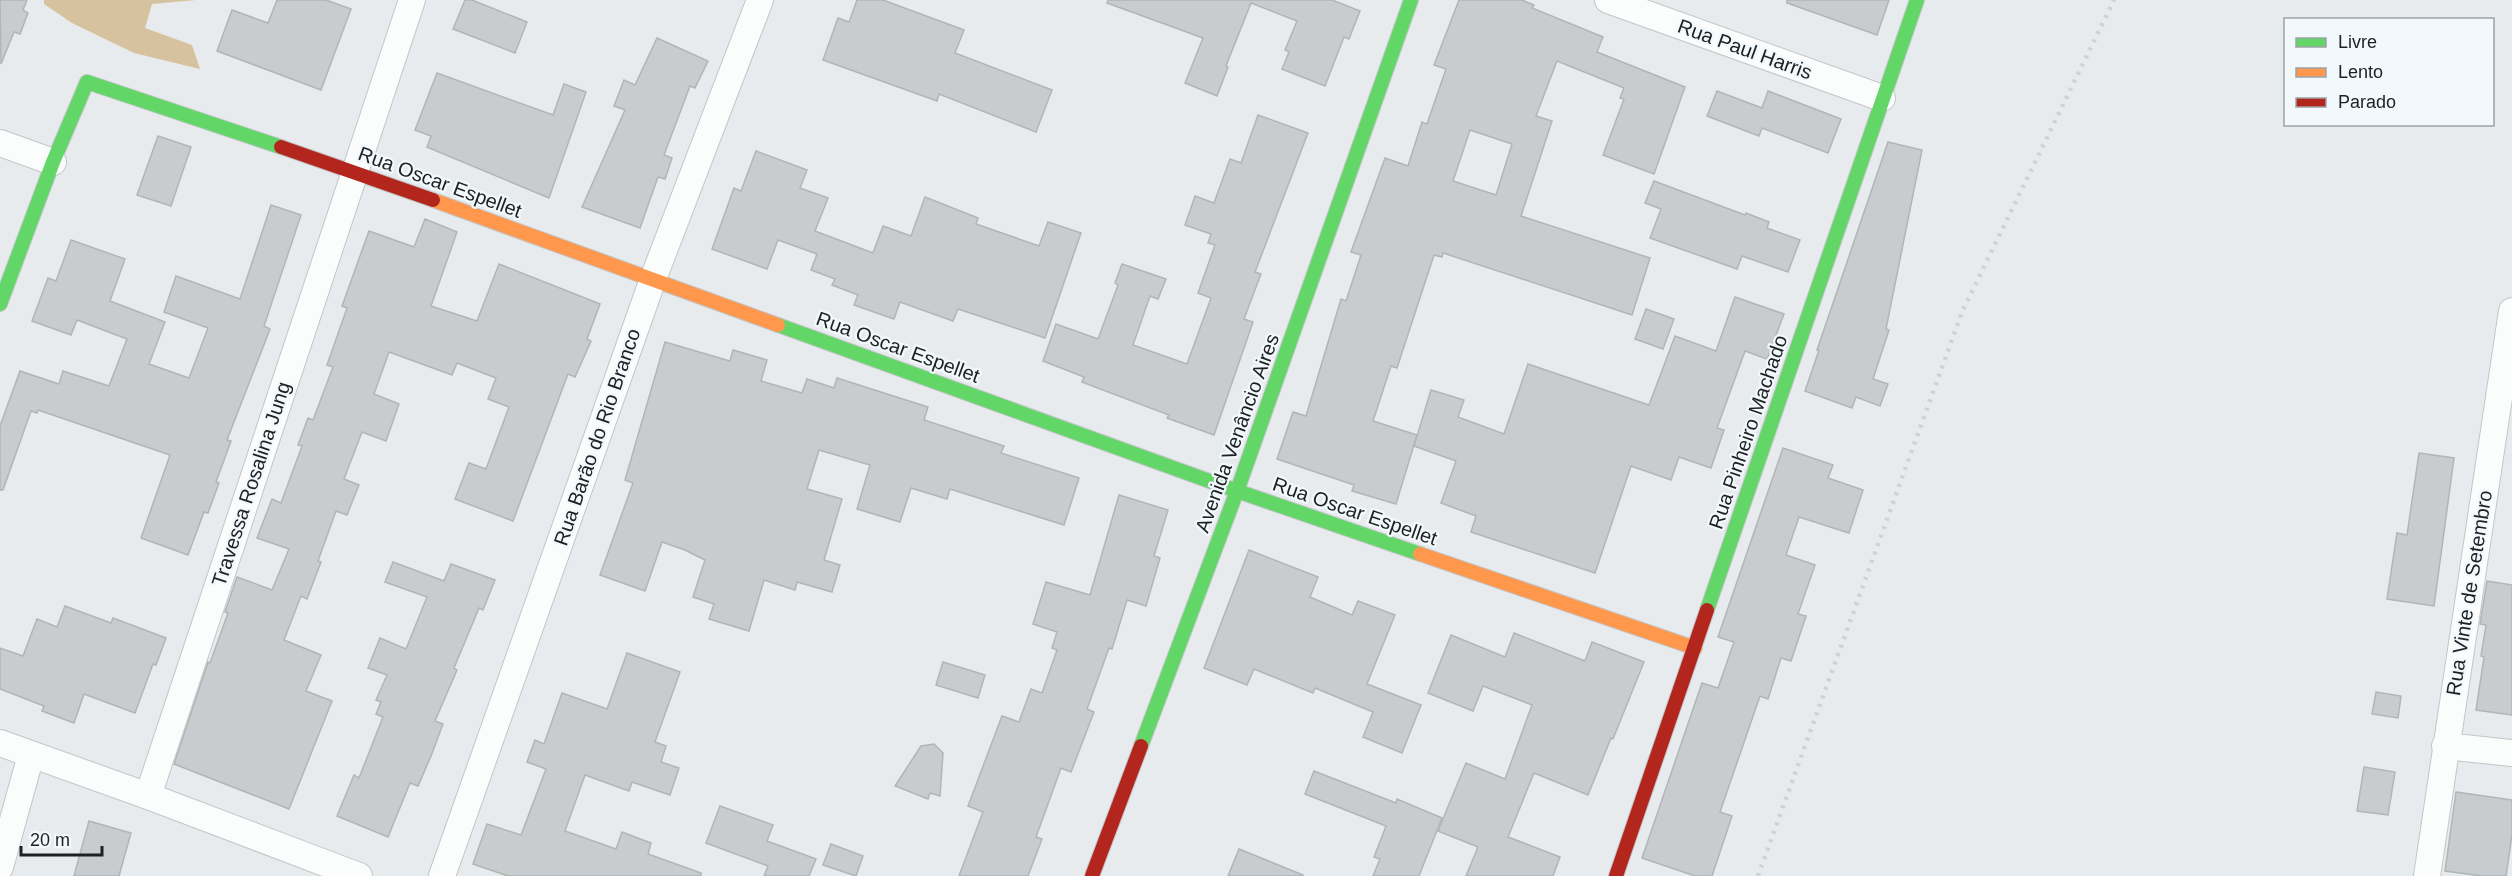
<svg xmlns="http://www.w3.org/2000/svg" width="2512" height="876" font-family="Arial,sans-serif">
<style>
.forest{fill:#d6c29f}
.building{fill:#c9ccce;stroke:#b2b5b6;stroke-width:1.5;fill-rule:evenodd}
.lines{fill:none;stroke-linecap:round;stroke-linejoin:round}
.street-casing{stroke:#c3c6c8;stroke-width:28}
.fast-casing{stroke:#c3c6c8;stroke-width:16}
.slow-casing{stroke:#c3c6c8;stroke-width:16}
.jam-casing{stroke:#c3c6c8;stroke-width:16}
.street{stroke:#fbfcfc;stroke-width:26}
.fast{stroke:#63d668;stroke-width:14}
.slow{stroke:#ff974d;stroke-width:14}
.jam{stroke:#b3261e;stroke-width:14}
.rail{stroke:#d0d2d2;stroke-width:4.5;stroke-dasharray:3 6;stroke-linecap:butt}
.labels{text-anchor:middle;stroke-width:4.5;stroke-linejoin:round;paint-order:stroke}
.street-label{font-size:20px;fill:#1e2021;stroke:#f2f9fd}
</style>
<rect width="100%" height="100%" fill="#e7ebed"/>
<path class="forest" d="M44,0h152l-44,4 -7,24 47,17 8,24 -66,-16 -62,-30 -28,-19z"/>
<g class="building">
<path d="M0,0h27l-4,10 5,3 -8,21 -6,-2 -13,32z"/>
<path d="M277,0h49l25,9 -30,81 -104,-39 15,-41 36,13z"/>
<path d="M465,0h7l55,22 -12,31 -62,-24z"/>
<path d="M857,0h26l81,30 -9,23 97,37 -16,42 -97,-38 -2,7 -114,-41 15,-42 11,4z"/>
<path d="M1108,0h224l28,11 -11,28 -5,-2 -19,49 -43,-17 7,-17 -4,-2 12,-29 -46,-18 -25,63 2,1 -11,29 -32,-13 18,-45 -96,-35z"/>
<path d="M1459,0h63l12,5 -2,3 71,29 -6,15 88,35 -31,87 -51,-19 21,-56 -4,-1 4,-10 -67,-27 -21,55 16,5 -31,95 129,42 -18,57 -189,-62 -1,4 -8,-2 -37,113 -6,-2 -18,55 44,14 -21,69 -44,-13 2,-6 -77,-26 16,-47 13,4 35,-117 5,2 15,-46 -10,-3 34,-94 23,8 14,-44 5,2 19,-55 -12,-4zM1470,130l42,14 -16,51 -43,-14z"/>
<path d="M1787,0h102l-12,35 -90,-32z"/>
<path d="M657,38l51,23 -13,27 -5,-2 -26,69 8,3 -7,21 -7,-2 -18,51 -58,-21 43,-97 -11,-4 10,-26 11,5z"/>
<path d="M437,73l116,42 11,-31 22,8 -37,106 -122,-51 4,-11 -16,-6z"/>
<path d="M1717,91l45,17 6,-17 73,28 -13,34 -66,-25 -3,8 -52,-20z"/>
<path d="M1258,115l50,18 -53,139 6,2 -17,45 9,3 -39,113 -47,-17 2,-3 -87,-33 2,-5 -41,-16 13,-37 42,15 20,-54 -3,-2 7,-19 44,15 -8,20 -8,-3 -17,49 54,19 24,-66 -13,-5 17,-48 -7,-2 3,-9 -26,-9 10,-29 19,7 16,-44 11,4z"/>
<path d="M158,136l33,11 -20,59 -34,-11z"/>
<path d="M1888,142l34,8 -36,179 3,1 -16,49 15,5 -8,22 -24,-9 -4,11 -47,-17 14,-41h-2z"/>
<path d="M756,151l51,19 -7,18 28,10 -13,33 58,22 10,-27 28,10 14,-39 53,21 -2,6 63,22 9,-24 33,11 -36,105 -87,-29 -5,12 -53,-19 -6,17 -40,-14 4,-10 -26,-10 3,-6 -24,-9 6,-16 -39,-14 -11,29 -55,-20 22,-61 7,3z"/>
<path d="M1654,181l91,34 1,-2 23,9 -2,6 33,12 -12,32 -46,-16 -5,13 -87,-31 11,-29 -16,-6z"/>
<path d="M271,205l30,10 -37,111 6,3 -43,111 4,1 -15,41 3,1 -11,30 -4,-1 -16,43 -47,-17 29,-83 -132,-45 -1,3 -6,-2 -28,79h-3v-64l20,-55 39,13 4,-13 46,15 18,-47 -50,-19 -6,15 -39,-14 16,-43 8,3 15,-41 54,19 -15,42 55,21 -16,42 40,14 19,-50 -44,-16 12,-36 64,23z"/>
<path d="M425,219l32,13 -26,74 46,15 22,-57 101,40 -13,35 4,2 -16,36 -7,-3 -55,147 -58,-22 14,-36 17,6 23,-62 -21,-8 8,-21 -39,-15 -5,12 -63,-23 -15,42 25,10 -13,37 -24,-9 -18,47 15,6 -12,30 -11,-4 -18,50 3,1 -14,37 -6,-3 -17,44 37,15 -15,36 26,10 -43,108 -115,-45 34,-102 2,1 18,-50 -3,-1 12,-35 35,13 17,-41 -32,-11 15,-39 9,4 21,-57 -4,-1 10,-27 5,2 20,-53 -6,-2 20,-57 -5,-2 27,-75 45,16z"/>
<path d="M1735,297l49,17 -17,45 -22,-8 -28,77 7,2 -13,38 -32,-11 -8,23 -40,-14 -36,107 -124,-41 5,-16 -35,-13 15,-42 -42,-15 17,-56 33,10 -6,17 46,17 24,-70 121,41 26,-69 41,15z"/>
<path d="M1646,309l28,10 -11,30 -28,-10z"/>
<path d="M665,342l65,19 3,-11 34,10 -6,21 41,12 5,-14 27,9 3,-10 91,29 -4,13 80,26 -3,7 78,25 -15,47 -114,-36 -3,10 -36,-11 -11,34 -43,-13 13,-44 -51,-15 -12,39 35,10 -18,61 16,5 -8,27 -35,-10 -2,8 -31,-10 -15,51 -40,-12 5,-15 -21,-7 12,-37 -20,-10 -23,-8 -17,49 -45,-16 33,-92 -8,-3z"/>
<path d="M1783,448l50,17 -5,13 35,12 -14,43 -50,-16 -13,38 29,10 -17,49 8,2 -15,45 -10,-3 -13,41 -8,-3 -40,116 12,4 -20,60h-17l-53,-18 60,-175 16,5 16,-46 -16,-5z"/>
<path d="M2419,453l35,5 -20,148 -47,-7 10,-66 10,2z"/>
<path d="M1119,495l49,15 -14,46 6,2 -14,48 -19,-6 -15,49 -3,-1 -22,61 7,3 -23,60 -10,-4 -25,69 6,2 -14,37h-69l24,-64 -15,-6 34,-90 17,6 12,-33 11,4 15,-43 -5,-2 5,-16 -24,-8 13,-42 44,13z"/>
<path d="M1249,550l69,27 -8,20 42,18 6,-14 37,14 -28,69 54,21 -19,48 -39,-16 10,-25 -58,-24 -2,5 -59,-24 -7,16 -43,-17z"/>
<path d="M393,562l51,19 7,-17 44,16 -12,30 -4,-2 -25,60 3,2 -22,51 8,3 -12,32 -13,30 -8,-3 -22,54 -51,-21 17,-41 5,3 24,-61 -7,-3 5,-12 -5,-2 11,-25 -19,-7 12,-30 26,11 21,-52 -42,-15z"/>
<path d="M2487,581l25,4v130l-36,-5 8,-53 -3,-1 5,-31 -6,-1z"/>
<path d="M65,606l46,17 2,-5 53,20 -10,27 -3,-1 -18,49 -51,-19 -10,29 -32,-12 2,-5 -44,-17v-41l23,8 14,-37 20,8z"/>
<path d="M1514,633l71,28 7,-19 52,20 -31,77 -2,-1 -23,57 -54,-22 -26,64 52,20 -7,19h-87l12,-29 -40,-16 28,-68 39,16 27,-74 -49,-19 -10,25 -45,-18 23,-58 54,22z"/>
<path d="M627,653l53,19 -25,70 11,4 -5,16 18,6 -9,27 -38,-13 -3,9 -44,-16 -20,56 51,18 6,-17 29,11 -3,11 53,19v3h-193l-35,-12 14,-40 34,11 25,-66 -19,-7 8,-22 9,4 18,-51 45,16z"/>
<path d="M943,662l42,13 -7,23 -42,-13z"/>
<path d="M2376,692l25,4 -3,22 -26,-4z"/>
<path d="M934,744l9,9 -3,43 -10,-3 -2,6 -33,-13 26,-40z"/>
<path d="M2364,767l31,5 -7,43 -31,-4z"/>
<path d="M1314,771l82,32 1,-4 45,19 -23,58h-46l7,-17 -6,-2 12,-31 -81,-32z"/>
<path d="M2456,792l56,8v35l-6,41h-24l-37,-5z"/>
<path d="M720,806l53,19 -6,16 49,18 -7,17h-45l4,-10 -62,-23z"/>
<path d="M89,821l42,12 -12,43h-45z"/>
<path d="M831,844l32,12 -7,20 -33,-11z"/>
<path d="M1239,849l64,26v1h-75z"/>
</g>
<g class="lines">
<g class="street-casing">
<g id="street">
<path d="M1608,0l274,98"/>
<path d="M0,143l53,19"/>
<path d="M0,743l148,53 211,80"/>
<path d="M2445,746l67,7"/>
<path d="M148,796l264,-796"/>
<path d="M0,867l31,-112"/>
<path d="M442,876l211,-597 107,-279"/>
<path d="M2427,876l85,-565"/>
</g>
</g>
<g class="fast-casing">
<g id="fast">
<path d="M0,304l53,-142 34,-80 194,65"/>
<path d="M778,325l459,166 183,63"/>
<path d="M1707,610l210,-610"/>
<path d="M1141,746l96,-255 174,-491"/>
</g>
</g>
<g class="slow-casing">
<g id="slow">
<path d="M433,200l345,125"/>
<path d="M1420,554l275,94"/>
</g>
</g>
<g class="jam-casing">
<g id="jam">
<path d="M281,147l152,53"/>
<path d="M1092,876l49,-130"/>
<path d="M1616,876l91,-266"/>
</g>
</g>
<use href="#street" class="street"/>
<use href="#fast" class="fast"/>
<use href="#slow" class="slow"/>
<use href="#jam" class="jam"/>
<path class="rail" d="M1758,876l204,-564 152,-312"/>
</g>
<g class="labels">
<g class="street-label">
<text transform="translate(1745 49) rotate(20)" y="7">Rua Paul Harris</text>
<text transform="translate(440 182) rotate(20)" y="7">Rua Oscar Espellet</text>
<text transform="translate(898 347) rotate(20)" y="7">Rua Oscar Espellet</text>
<text transform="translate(1748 432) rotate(-71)" y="7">Rua Pinheiro Machado</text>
<text transform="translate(1237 433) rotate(-70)" y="7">Avenida Venâncio Aires</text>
<text transform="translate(597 437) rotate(-71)" y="7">Rua Barão do Rio Branco</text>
<text transform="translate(251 484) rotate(-72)" y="7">Travessa Rosalina Jung</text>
<text transform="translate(1355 511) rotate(19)" y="7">Rua Oscar Espellet</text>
<text transform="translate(2469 593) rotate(-81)" y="7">Rua Vinte de Setembro</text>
</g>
</g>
<rect x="2284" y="18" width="210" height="108" fill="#f2f9fd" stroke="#9da2a5" stroke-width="1.5"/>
<rect x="2296" y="38" width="30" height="9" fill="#63d668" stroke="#9da2a5" stroke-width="1.5"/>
<text x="2338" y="48" font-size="18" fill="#1e2021">Livre</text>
<rect x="2296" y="68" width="30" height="9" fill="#ff974d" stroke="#9da2a5" stroke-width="1.5"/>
<text x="2338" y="78" font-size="18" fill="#1e2021">Lento</text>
<rect x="2296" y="98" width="30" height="9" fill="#b3261e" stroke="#9da2a5" stroke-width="1.5"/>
<text x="2338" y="108" font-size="18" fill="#1e2021">Parado</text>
<path d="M21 846v9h81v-9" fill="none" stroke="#1e2021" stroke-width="3"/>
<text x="30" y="846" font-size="18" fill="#1e2021" stroke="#f2f9fd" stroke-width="4.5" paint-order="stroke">20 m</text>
</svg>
